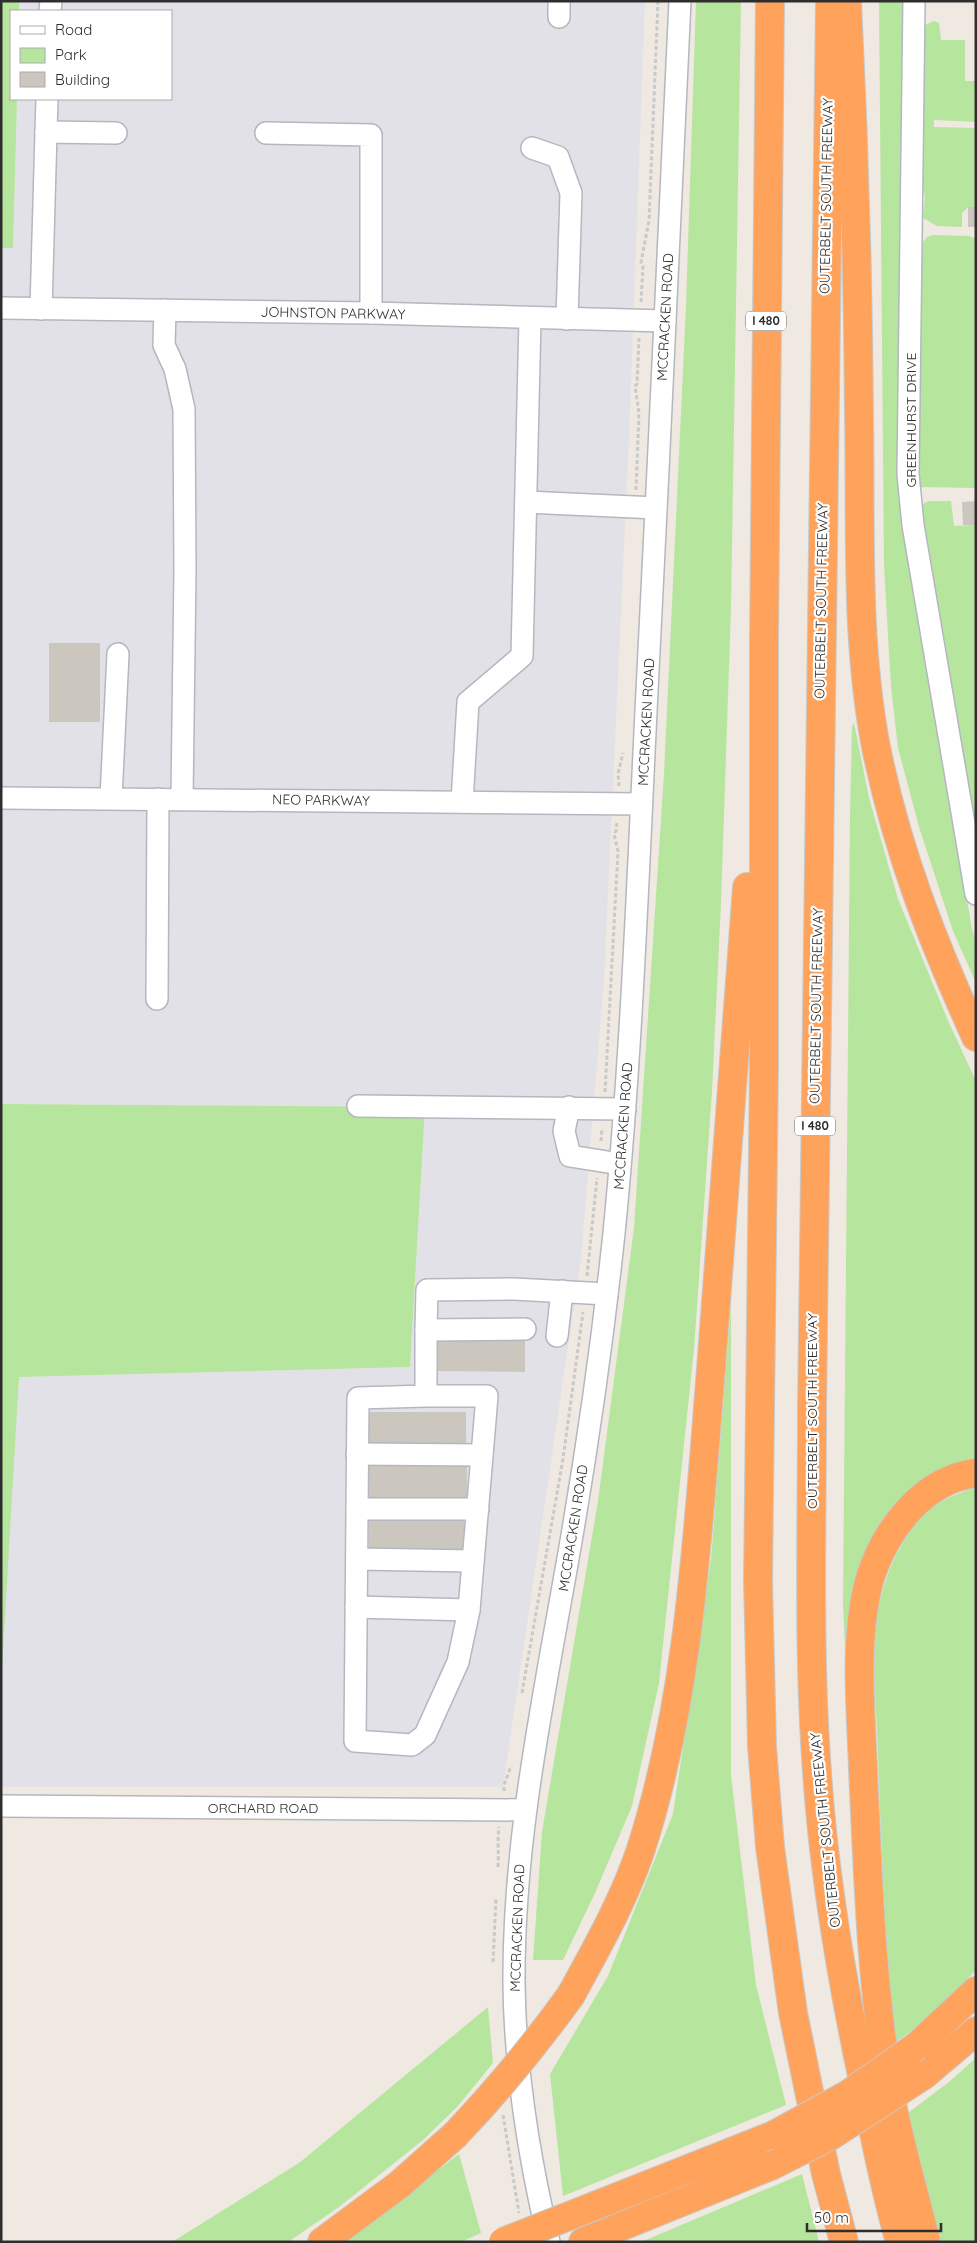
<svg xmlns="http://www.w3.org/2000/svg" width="977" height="2243" font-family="Quicksand,sans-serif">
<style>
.industrial{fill:#e3e1e8}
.green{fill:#b6e59e}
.building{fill:#cbc7bf}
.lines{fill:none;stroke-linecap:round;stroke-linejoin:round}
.minor-casing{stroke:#b4b7c1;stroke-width:24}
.highway-casing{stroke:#c9c9c9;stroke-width:30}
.path{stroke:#c9c9c9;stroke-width:3;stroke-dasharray:4 2.5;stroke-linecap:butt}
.minor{stroke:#fff;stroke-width:21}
.highway{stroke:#ffa35c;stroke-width:28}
.highway-bridge-casing{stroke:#c9c9c9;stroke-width:30;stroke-linecap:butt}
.highway-bridge{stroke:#ffa35c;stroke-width:28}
.labels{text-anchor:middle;stroke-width:4.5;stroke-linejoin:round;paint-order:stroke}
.shield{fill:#fff;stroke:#6d6d6d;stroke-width:1}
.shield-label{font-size:12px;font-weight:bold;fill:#2e2e2e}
.street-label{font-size:14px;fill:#2e2e2e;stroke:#fff}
</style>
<rect width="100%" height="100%" fill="#efe9e1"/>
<path class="industrial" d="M19,1h626l-16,438 -25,541 -23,279 -78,528h-502v-125l18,-285 391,-10 15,-260 -424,-3v-856h12l4,-149h154v-88h-152z"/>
<g class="green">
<path d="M1,1h18v10h-8v88h6l-4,149h-12z"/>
<path d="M696,1h45l-10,606 -10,296 -9,188 -18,258 -35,334 -27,123 -37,87 -32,67h-30l9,-128 56,-331 36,-273 30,-454 22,-468z"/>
<path d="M879,1h25l-4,400c-2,46 -1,91 5,137l67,391 4,13v41l-23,-52 -34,-104 -21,-79 -7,-61 -7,-121z"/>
<path d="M934,21l5,2 2,17h24v41h11v41l-42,-2v7l42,1v79h-8l-6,6v14l-25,-1 -14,-8 2,-21 -4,-21 2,-150z"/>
<path d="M933,235l36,1 7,3v249l-57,-1 -2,-48 3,-15 1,-180 6,-7z"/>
<path d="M929,501h22l3,25 22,-1v308l-55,-328z"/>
<path d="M854,723l15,75 29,101 51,124 27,58v380l-67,31 -63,181 -3,-69 7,-788 2,-90z"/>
<path d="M1,1104l424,3 -15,260 -391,10 -18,308z"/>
<path d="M731,1306v469l25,210 30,120 -223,91 -13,-122 58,-98 65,-162 38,-255z"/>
<path d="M976,1487v483l-45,46 -36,27c-9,-96 -14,-193 -17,-290 -2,-58 -11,-124 10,-179 10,-26 26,-55 50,-70 11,-8 25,-12 38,-17z"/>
<path d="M488,2007l5,56 -36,44 -34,33 -84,67 -51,35h-116l127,-79z"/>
<path d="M976,2058v184h-35l-33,-129 41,-31z"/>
<path d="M459,2154l22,79 -20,9h-116z"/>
<path d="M802,2174l17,68h-178z"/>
</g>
<g class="building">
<rect x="968" y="207" width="8" height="20"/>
<path d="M976,501v24h-13l-1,-23z"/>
<rect x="49" y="643" width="51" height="79"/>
<path d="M435,1338l90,1v33l-90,-1z"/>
<path d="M368,1412h98v33l-98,-1z"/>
<path d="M367,1463l100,2v33l-100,-1z"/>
<path d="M369,1518l95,1v30h-95z"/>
</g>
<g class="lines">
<g class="minor-casing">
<g id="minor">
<path d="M914,1l-6,473 5,51 63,369"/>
<path d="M50,11l1,-10"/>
<path d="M559,17v-16"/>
<path d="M46,132l1,-33"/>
<path d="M266,133l105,2v178"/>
<path d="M532,148l26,9 13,36 -4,126"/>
<path d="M1,308l370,5 294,8"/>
<path d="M41,309l5,-177 70,1"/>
<path d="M165,310l-1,35 11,24 9,40 1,161 -3,229"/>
<path d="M526,502l130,6"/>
<path d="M1,798l640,6"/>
<path d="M111,798l7,-144"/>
<path d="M462,802l6,-100 54,-46 8,-337"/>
<path d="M157,999l1,-200"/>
<path d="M358,1106l267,3"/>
<path d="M569,1107l-5,24 6,25 50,8"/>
<path d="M525,1329l-99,1 1,-40 87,-1 93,5"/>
<path d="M426,1330v66h61l-18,214 -11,52 -33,73 -13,10 -57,-4 3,-343 68,-2"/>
<path d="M557,1336l5,-45"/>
<path d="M357,1454l125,1"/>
<path d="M357,1509h121"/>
<path d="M357,1559l116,2"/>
<path d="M356,1607l113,3"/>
<path d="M1,1806l524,4"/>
<path d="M549,2242c-20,-84 -34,-171 -35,-258 -1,-148 31,-292 56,-437 18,-104 33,-209 44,-314 18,-180 24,-361 33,-542 11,-230 24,-460 33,-690"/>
</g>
</g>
<g class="highway-casing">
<g id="highway">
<path d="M770,1l-6,640v423l-6,517 4,165 8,101 23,166 33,161 18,68"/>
<path d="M830,1l-18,1408c0,121 -4,243 5,363 7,106 25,210 47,313 11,53 21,106 36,157"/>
<path d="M847,1c7,138 11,275 12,413 2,110 -4,224 17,333 21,104 56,193 100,290"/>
<path d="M571,1995c25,-46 52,-93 69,-143 50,-153 58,-324 71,-483 13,-161 25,-322 36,-482"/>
<path d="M917,2046l59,-55"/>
<path d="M924,2075l52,-44"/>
<path d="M597,2205l177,-70"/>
<path d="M322,2242l78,-58 55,-49"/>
<path d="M583,2242l190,-77"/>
<path d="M926,2242c-12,-51 -28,-102 -37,-154 -18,-105 -21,-212 -26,-319 -2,-60 -10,-135 8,-194 16,-47 52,-95 105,-102"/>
</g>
</g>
<g class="path">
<path d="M641,302l2,-36 -2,-4 8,-41 9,-220"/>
<path d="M636,490l3,-77 -4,-27 2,-2 2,-46"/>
<path d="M619,786l-1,-12 5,-21"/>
<path d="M605,1092l13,-241 -4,-17 2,-3 1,-9"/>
<path d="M601,1141l1,-13"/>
<path d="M587,1276l10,-98"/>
<path d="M522,1693l41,-234 20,-147"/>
<path d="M504,1791v-6l7,-19"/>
<path d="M498,1867c1,-14 -1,-27 1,-40"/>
<path d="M493,1962l3,-64"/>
<path d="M503,2115l16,98"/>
</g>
<use href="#minor" class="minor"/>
<use href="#highway" class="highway"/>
<g class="highway-bridge-casing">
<g id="highway-bridge">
<path d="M455,2135c42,-44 80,-90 116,-140"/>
<path d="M774,2135l73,-40 70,-49"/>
<path d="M773,2165l59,-30 92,-60"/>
<path d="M503,2242l94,-37"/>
</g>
</g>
<use href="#highway-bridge" class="highway-bridge"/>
</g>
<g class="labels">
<g class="shield">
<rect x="746" y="311.5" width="40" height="19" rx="4"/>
<rect x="795" y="1116.5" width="40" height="19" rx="4"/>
</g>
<g class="shield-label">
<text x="766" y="325">I 480</text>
<text x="815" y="1130">I 480</text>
</g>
<g class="street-label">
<text transform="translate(826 196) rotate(-89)" y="5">OUTERBELT SOUTH FREEWAY</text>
<text transform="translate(333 313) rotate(1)" y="5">JOHNSTON PARKWAY</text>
<text transform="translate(665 317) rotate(-87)" y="5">MCCRACKEN ROAD</text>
<text transform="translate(911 420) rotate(-90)" y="5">GREENHURST DRIVE</text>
<text transform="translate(821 601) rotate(-89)" y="5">OUTERBELT SOUTH FREEWAY</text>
<text transform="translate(646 722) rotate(-87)" y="5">MCCRACKEN ROAD</text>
<text transform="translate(321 800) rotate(1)" y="5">NEO PARKWAY</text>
<text transform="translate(816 1006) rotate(-89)" y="5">OUTERBELT SOUTH FREEWAY</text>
<text transform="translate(623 1126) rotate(-86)" y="5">MCCRACKEN ROAD</text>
<text transform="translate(812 1411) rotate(-90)" y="5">OUTERBELT SOUTH FREEWAY</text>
<text transform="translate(573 1528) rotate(-81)" y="5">MCCRACKEN ROAD</text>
<text x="263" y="1813">ORCHARD ROAD</text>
<text transform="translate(825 1830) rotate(-96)" y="5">OUTERBELT SOUTH FREEWAY</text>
<text transform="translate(517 1928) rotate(-88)" y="5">MCCRACKEN ROAD</text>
</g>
</g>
<rect width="977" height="2243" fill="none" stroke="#2e2e2e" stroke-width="5"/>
<rect x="10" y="10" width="162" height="90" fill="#ffffff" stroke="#ababab"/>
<rect x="20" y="26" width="25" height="8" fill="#ffffff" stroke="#ababab"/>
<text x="55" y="35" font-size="15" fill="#2e2e2e">Road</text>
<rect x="20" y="48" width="25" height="15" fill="#b6e59e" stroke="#ababab"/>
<text x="55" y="60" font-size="15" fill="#2e2e2e">Park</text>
<rect x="20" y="72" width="25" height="15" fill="#cbc7bf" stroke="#ababab"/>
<text x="55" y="85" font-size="15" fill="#2e2e2e">Building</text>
<path d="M807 2223v8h134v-8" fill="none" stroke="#2e2e2e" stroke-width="2.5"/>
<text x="814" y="2223" font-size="15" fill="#2e2e2e" stroke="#ffffff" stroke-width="4" paint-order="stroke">50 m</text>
</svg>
